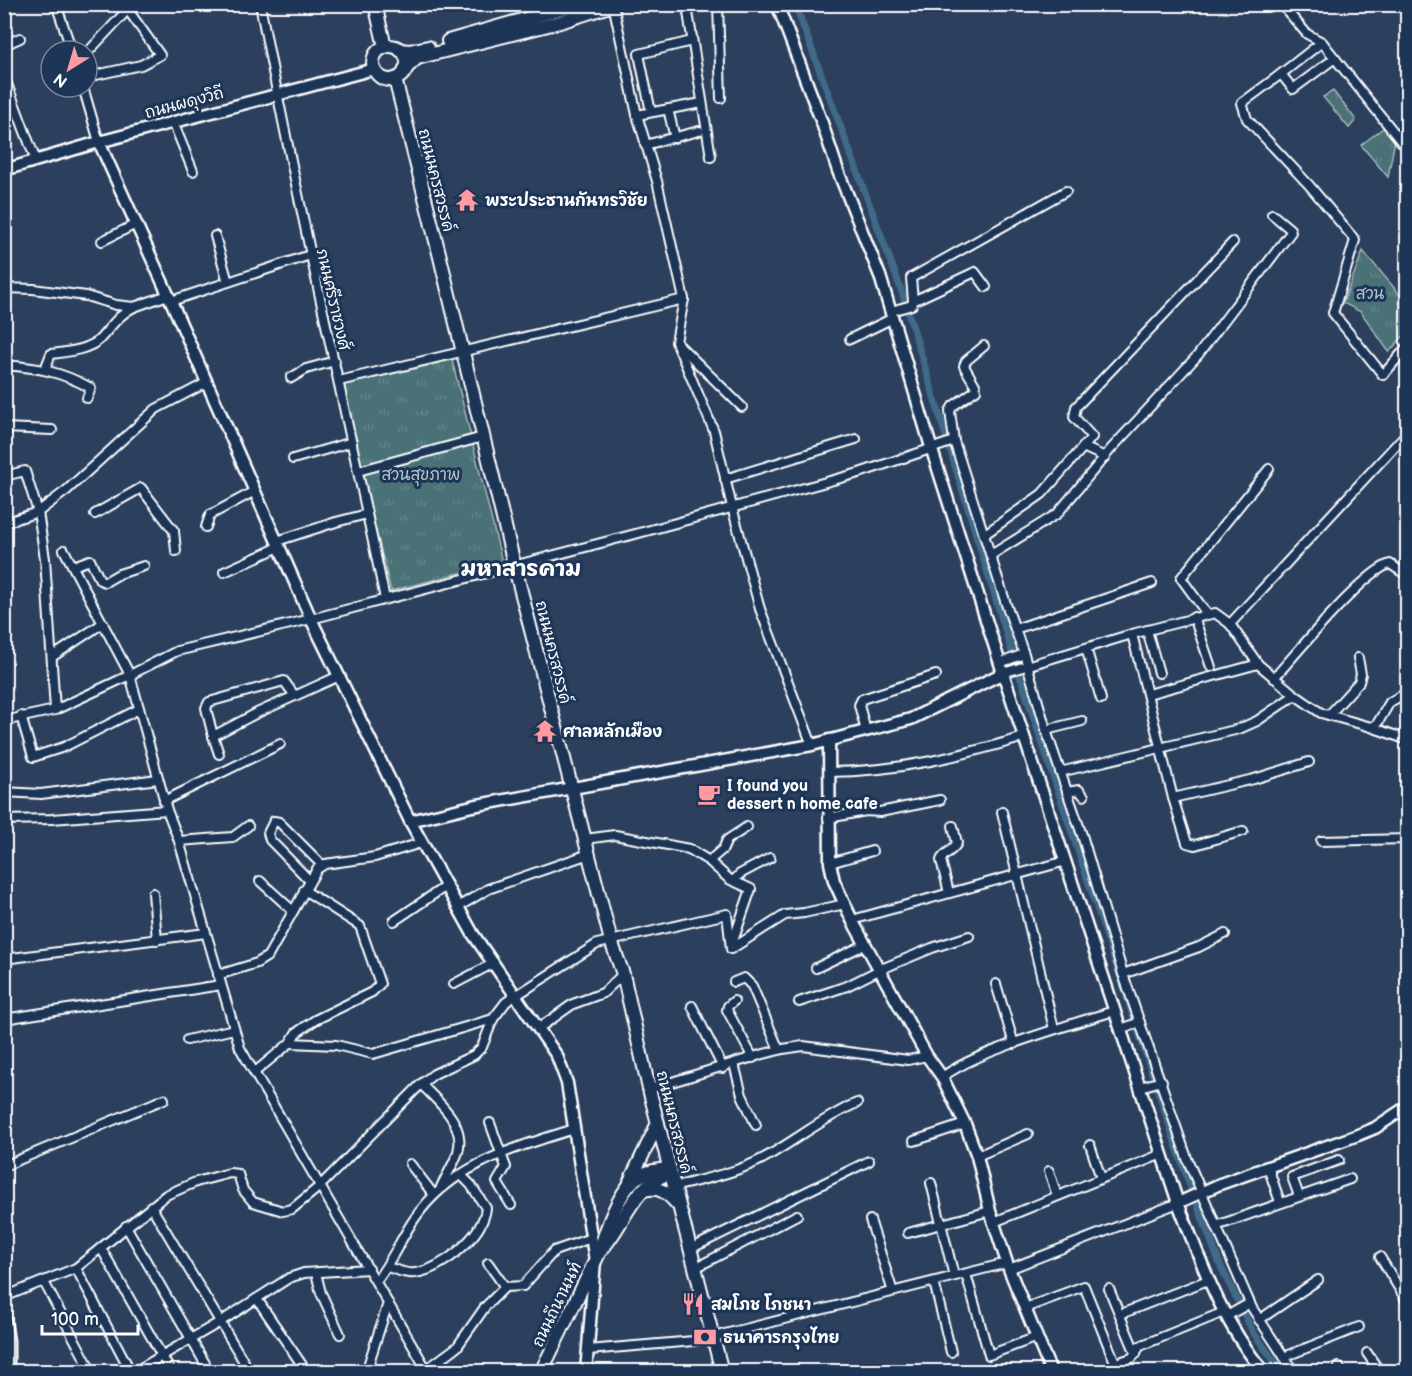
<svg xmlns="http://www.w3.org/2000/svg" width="1412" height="1376" font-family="'Balsamiq Sans','Playpen Sans Thai',sans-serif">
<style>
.grass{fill:url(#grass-tufts);stroke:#a4b8ba;stroke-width:1.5}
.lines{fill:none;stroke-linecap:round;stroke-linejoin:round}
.canal{stroke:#406b88;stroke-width:7}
.street-casing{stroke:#fff;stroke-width:12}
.secondary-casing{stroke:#fff;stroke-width:15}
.primary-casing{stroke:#fff;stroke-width:16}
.street{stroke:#1d3557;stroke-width:8}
.secondary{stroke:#1d3557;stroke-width:10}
.primary{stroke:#1d3557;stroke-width:12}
.labels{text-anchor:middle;stroke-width:6;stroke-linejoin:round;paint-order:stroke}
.street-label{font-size:16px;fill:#fff;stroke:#1d3557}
.poi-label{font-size:16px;font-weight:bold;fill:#fff;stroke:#1d3557;text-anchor:start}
.park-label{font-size:16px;fill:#b6c6c8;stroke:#1d3557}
.district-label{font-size:22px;font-weight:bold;fill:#fff;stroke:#1d3557}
</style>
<defs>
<pattern id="grass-tufts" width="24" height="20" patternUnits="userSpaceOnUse" patternTransform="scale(1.5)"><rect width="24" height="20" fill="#497176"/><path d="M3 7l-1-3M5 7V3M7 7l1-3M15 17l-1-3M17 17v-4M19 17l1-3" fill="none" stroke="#64868b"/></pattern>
</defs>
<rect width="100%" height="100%" fill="#2c3f5d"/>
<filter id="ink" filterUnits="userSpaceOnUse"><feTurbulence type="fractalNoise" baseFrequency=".0167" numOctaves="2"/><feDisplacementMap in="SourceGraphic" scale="12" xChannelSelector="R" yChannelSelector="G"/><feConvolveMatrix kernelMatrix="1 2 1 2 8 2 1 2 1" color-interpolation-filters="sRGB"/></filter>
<g filter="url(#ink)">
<g class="grass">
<path d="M1333,91l23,29 -7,8 -26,-31z"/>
<path d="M1383,128l12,12 -7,37 -27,-32z"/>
<path d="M1363,251l44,52v29l-18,20 -28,-40 -18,-9z"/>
<path d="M452,360l50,202 -111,29 -51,-205z"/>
</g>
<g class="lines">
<path class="canal" d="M795,4l107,288 109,357 175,526 35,92 32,65 29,40"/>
<g class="street-casing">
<g id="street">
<path d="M56,4l16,47"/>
<path d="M260,4c37,200 84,397 125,595"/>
<path d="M613,4l24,111 20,66 27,118 -8,43 38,89 18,76 28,102 52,136"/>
<path d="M718,4l3,94"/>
<path d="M1281,4l26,30 15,8 86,108"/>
<path d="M687,6l24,151"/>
<path d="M1322,42l-41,32 12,15 42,-31"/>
<path d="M4,45l16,-7"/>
<path d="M87,53l46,-49"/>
<path d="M1281,74l-39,29 5,16 62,66 46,55 -22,73 50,62 25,-29"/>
<path d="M4,76l32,85"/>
<path d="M87,77l54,-12 19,-10 -32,-45"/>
<path d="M83,87l16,55"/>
<path d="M668,109l7,29"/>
<path d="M651,112l-12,-58 53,-13"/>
<path d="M637,115l65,-12"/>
<path d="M173,122l20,49"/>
<path d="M645,145l54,-14"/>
<path d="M215,236l13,46"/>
<path d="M102,241l34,-17"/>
<path d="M4,251l2,2"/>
<path d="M4,288l29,1 53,7 30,9 18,2 34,-12"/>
<path d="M171,301l139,-46"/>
<path d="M913,301l62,-29 11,15"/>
<path d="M891,311l21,-6 1,-4 -2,-23 155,-87"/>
<path d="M850,339l43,-21"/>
<path d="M679,345l63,62"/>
<path d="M984,346l-18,15 -2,5 11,19 1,5 -23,16 -3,5 4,30 53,166 17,47 24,82 34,99 41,139 65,187 64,147 42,64"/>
<path d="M4,365c36,3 55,6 87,23l-4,10"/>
<path d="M45,369l6,-15c15,-2 38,-4 49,-15 11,-12 19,-25 34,-32"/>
<path d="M291,378l15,-9 29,-8"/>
<path d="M339,381l345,-82"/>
<path d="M4,428l48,2"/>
<path d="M1083,447l22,10"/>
<path d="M293,459l59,-17"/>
<path d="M358,471l125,-34"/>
<path d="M4,476l21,-5 13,41 7,47 10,151"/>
<path d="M725,479l131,-40"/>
<path d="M95,514l46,-26 33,43 2,20"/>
<path d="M4,523l34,-11 29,-22 89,-81 50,-26"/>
<path d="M206,527l4,-12 45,-24"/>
<path d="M985,534l57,-40 50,-57 -18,-20 2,-10 157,-165"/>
<path d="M277,541l59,-19 31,-8"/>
<path d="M64,550l66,125 37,135 12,31 61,207 188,324"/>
<path d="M991,555l66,-41 54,-65 87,-94 93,-123 -1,-3 -18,-15"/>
<path d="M73,566l17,-6 10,20 5,2 14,-8 25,-8"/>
<path d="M224,572l55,-25"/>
<path d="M1207,614l-26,-36 88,-109"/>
<path d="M1194,617l17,50"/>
<path d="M1230,624l178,-192"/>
<path d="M1015,629l137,-46"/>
<path d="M1147,630l12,43"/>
<path d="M1132,634l41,164 81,-19 55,-17"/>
<path d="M1086,648l15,51"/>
<path d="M52,657l51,-34"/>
<path d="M1000,663l24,-9"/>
<path d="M1003,673l129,-39 83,-21 15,11 28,40 37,31 26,18 50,14 6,-3 13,-22 18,-10"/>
<path d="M1274,678c22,-24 90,-107 116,-114l18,12"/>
<path d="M1148,694l110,-30"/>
<path d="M295,696l-11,-15 -75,21 -3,6 7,28 44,-23 82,-37"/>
<path d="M1329,715l30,-33 2,-8 -3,-16"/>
<path d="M21,716l12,41 31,-10 75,-38"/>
<path d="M4,721l51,-11 75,-35 47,-24 134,-32 328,-86 220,-60 95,-32"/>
<path d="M1371,727l37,13"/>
<path d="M1046,730l36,-9"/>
<path d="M866,731l-7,-26 3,-6 74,-24"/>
<path d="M213,736l6,18"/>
<path d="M829,772c68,0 130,-16 195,-35"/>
<path d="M1060,772l179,-43 18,-8 38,-26"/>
<path d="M4,792l37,2 117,-15"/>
<path d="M1067,792l12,-2 5,6"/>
<path d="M1173,798l14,45 8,2 48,-14"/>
<path d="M164,801l116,-57"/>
<path d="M1002,812l52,217"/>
<path d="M828,818l38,-7 14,1 60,-12"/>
<path d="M4,820l48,-1 115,-9"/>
<path d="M585,839l30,-4 74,14 20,12 20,18 22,10 -19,55"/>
<path d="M179,841l54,-4 15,-11"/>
<path d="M1321,841l87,-2"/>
<path d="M709,861l14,-12 4,-9 20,-13"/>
<path d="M830,863l42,-12"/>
<path d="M309,880l-39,-40 -2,-7 6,-12 5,1 43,43"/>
<path d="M260,881l33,30"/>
<path d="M733,881l7,-7 30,-16"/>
<path d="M153,893l4,47"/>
<path d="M949,893l-8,-33c3,-7 11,-8 16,-17l-4,-17"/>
<path d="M458,907l30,-18 101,-35"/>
<path d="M852,920l214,-59"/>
<path d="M394,921l52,-35"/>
<path d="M4,959l202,-26"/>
<path d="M816,968l50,-24"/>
<path d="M1123,974l76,-27 26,-13"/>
<path d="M218,975l39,-12 11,-7 49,-87 8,-5 50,-7 46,-14"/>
<path d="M734,982l10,-4 8,8 27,64"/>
<path d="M454,984l40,-21"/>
<path d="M996,984l18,60"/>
<path d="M734,1001l-6,5 -1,4 26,48"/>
<path d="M799,1002l48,-16 32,-16 53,-22 37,-12"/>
<path d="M692,1006l31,62"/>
<path d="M4,1019l217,-34"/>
<path d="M539,1028l34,-24 30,-11 20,-19"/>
<path d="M1121,1029l19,-7"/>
<path d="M187,1040l47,-11"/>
<path d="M290,1043l46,2 37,9 120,-35"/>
<path d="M734,1064l8,31 14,30"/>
<path d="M255,1072l35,-29 6,-10 19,-13 57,-28 8,-8 -20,-58 -56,-36"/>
<path d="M942,1077c23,-16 48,-25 75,-35 32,-11 64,-21 97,-31"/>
<path d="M421,1084c17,18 45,39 37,68 -4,12 -12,24 -17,35"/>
<path d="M1140,1087l22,-6"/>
<path d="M649,1089l111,-34 23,-6 20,-3 105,14 19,-4"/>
<path d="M490,1123l16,44 -9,15 14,23"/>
<path d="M914,1141l51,-17"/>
<path d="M1090,1145l11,33"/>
<path d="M977,1156l51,-22"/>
<path d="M410,1164l24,31"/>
<path d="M4,1166l160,-67"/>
<path d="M1268,1167l12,35"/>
<path d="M1049,1171l8,25"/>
<path d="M931,1183l23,93"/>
<path d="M674,1187c29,-8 63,-14 90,-29 31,-17 60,-41 93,-55"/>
<path d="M1299,1196l-7,-19 47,-17"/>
<path d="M151,1206l99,166"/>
<path d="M870,1220l23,72"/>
<path d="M994,1222l168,-68"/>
<path d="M126,1226l84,146"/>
<path d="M1216,1226l134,-47"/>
<path d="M908,1233l82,-22"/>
<path d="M101,1248l70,124"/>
<path d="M690,1249l179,-88"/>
<path d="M1380,1257l28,46"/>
<path d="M387,1267c8,2 20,8 28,6 27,-3 68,-37 71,-65l-15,-23 -10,-10"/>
<path d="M76,1268l55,104"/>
<path d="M695,1268l102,-53"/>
<path d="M1009,1269l169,-66"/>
<path d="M316,1273l5,20 19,41"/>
<path d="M966,1274l23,81 48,-18"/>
<path d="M376,1281c16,-20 25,-43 39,-63 37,-54 100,-70 159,-89"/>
<path d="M44,1282l48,90"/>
<path d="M934,1282l17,70"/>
<path d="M505,1287l18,-1 31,-35 37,-13"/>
<path d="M1109,1289l27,65"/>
<path d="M4,1297l72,-29 90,-73 30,-13 34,-9 8,1 5,16 10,12 30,9 9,-2 28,-23 101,-102 13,-10 40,-19 8,-8 11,-28 13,-17 91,-58 130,-30 4,35 54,-34 19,-2 41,-9"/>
<path d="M257,1299l45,66"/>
<path d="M1025,1308l59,-22 35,86"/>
<path d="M1121,1314l87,-34"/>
<path d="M1227,1316l23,-13"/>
<path d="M1259,1320l59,-40"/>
<path d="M588,1350l106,-9 19,-4 294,-74"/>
<path d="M1367,1353l13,19"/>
<path d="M1284,1357l75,-30"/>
<path d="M1116,1363l16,-5 8,-12 84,-34"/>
<path d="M1339,1367l3,5"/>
<path d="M427,1369l30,-22 28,-40 20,-20 -17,-24"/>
<path d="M134,1372l86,-50 69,-44 15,-5 65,-4"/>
<path d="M366,1372l22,-69"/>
</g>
</g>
<g class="secondary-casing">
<g id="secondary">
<path d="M777,4l45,119 16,48 42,105 51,171 72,226 175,530c23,59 44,120 86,169"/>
<path d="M99,142l72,159 140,318 99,202 63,113 84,122 10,27 28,178 -9,111"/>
<path d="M4,170l95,-28 275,-73"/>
<path d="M829,740l1,123 4,18 18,39 75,136 15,21 23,47 12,32 13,55 19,58 42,103"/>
<path d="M410,821l62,-15 340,-61 99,-26 92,-46"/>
<path d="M1178,1203l42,-19 138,-49 17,-7 33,-22"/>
<path d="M4,1315l4,26v31"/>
</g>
</g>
<g class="primary-casing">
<g id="primary">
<path d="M375,4l10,43"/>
<path d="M448,41l130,-37"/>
<circle cx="390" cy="63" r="17"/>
<path d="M400,50l9,1 19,-4"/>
<path d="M405,69l12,-11 143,-36 56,-18"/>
<path d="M395,79l44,174 75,311 97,377 12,33 26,115 73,283"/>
<path d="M630,1181l28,-58"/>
<path d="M641,1191c17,-6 26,1 36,13"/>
<path d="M601,1250c25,-27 30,-64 69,-77"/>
<path d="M541,1372l59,-121c5,-20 20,-63 38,-74 9,-6 21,-7 32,-8"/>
</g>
</g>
<use href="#street" class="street"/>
<use href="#secondary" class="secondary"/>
<use href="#primary" class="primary"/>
</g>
</g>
<defs>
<g id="temple-bare" transform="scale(1.8)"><path d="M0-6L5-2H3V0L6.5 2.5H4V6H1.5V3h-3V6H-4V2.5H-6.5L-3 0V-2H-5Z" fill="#ff9aa2" stroke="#1d3557" stroke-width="2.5" paint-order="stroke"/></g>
<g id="cafe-bare" transform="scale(1.8)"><path d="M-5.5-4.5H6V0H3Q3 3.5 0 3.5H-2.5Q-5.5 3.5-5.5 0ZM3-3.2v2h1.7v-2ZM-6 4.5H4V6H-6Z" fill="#ff9aa2" stroke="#1d3557" stroke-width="2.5" paint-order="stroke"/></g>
<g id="restaurant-bare" transform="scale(1.8)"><path d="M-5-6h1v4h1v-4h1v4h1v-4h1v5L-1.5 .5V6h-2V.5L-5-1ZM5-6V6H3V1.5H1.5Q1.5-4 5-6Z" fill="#ff9aa2" stroke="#1d3557" stroke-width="2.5" paint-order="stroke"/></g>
<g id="bank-bare" transform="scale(1.8)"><path d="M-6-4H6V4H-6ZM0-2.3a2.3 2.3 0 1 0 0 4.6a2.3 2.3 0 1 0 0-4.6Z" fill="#ff9aa2" stroke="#1d3557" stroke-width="2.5" paint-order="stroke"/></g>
</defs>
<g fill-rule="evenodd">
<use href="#temple-bare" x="467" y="200"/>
<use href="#temple-bare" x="545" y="731"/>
<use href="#cafe-bare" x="709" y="794"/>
<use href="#restaurant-bare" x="693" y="1304"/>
<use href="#bank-bare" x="705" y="1337"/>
</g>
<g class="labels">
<g class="street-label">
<text transform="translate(184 102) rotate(-15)" y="6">ถนนผดุงวิถี</text>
<text transform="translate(437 180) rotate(76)" y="6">ถนนนครสวรรค์</text>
<text transform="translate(334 299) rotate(77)" y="6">ภนนศรีราชวงศ์</text>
<text transform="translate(554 652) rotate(76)" y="6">ถนนนครสวรรค์</text>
<text transform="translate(675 1122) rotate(76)" y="6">ถนนนครสวรรค์</text>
<text transform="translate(556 1304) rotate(-64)" y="6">ถนนถีนานนท์</text>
</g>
<g class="poi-label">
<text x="485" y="206">พระประธานกันทรวิชัย</text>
<text x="563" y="737">ศาลหลักเมือง</text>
<text x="727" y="791">I found you<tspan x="727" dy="18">dessert n home cafe</tspan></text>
<text x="711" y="1310">สมโภช โภชนา</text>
<text x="723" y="1343">ธนาคารกรุงไทย</text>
</g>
<g class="park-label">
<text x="1370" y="299">สวน</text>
<text x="421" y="480">สวนสุขภาพ</text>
</g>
<g class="district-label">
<text x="521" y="576">มหาสารคาม</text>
</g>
</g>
<rect width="1412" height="1376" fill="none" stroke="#1d3557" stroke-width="24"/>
<rect x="12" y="12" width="1388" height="1352" fill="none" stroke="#fff" stroke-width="2" filter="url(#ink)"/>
<g transform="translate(69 69) rotate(217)"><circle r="28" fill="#1d3557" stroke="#77869a" stroke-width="1.5"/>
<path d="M0-4.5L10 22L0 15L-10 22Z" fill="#ff9aa2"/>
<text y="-9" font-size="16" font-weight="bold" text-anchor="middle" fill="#ffffff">N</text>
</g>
<path d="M42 1325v9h96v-9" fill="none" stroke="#ffffff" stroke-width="3"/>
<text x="51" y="1325" font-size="18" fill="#ffffff" stroke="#1d3557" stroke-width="4.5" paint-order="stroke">100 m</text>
</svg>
